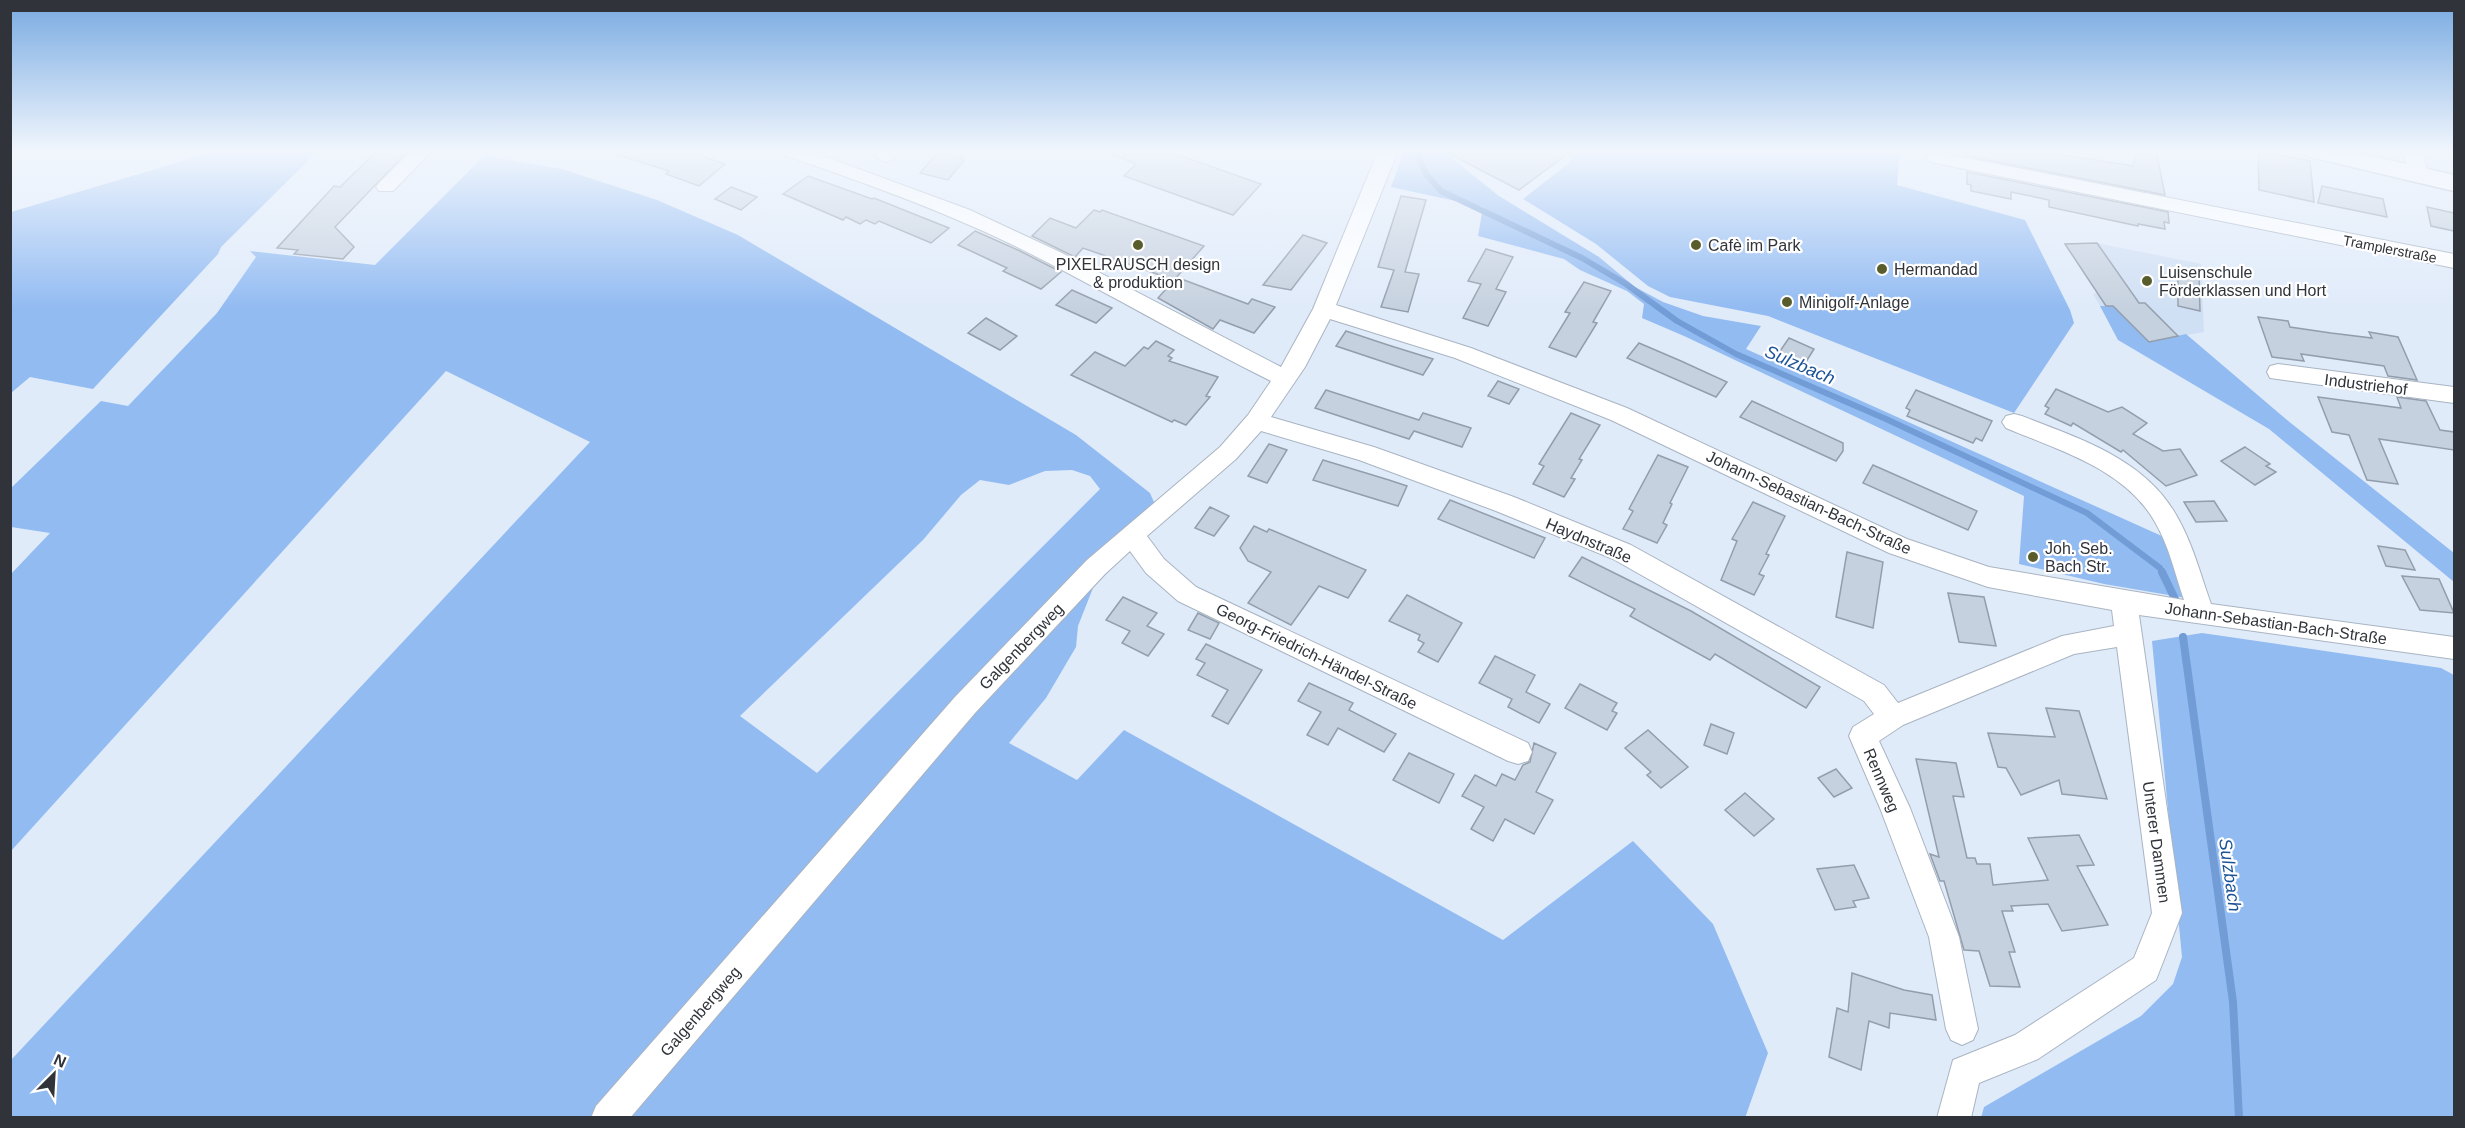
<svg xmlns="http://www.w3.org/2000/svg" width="2465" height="1128" font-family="Arial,sans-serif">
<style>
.built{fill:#d0e0f4}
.green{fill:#92bbf2;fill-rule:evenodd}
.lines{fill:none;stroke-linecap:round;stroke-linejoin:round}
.stream-far1{stroke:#719cd6;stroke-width:6}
.stream{stroke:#719cd6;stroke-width:8}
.building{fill:#c6d1df;stroke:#939eac;stroke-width:1.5}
.street-casing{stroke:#a9b4c2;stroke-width:2}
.secondary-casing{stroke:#a9b4c2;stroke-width:3}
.street{fill:#fff;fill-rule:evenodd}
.secondary{fill:#fff;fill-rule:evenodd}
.poi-dot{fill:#595d2b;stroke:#fff;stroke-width:2}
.labels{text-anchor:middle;stroke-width:4.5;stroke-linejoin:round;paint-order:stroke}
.far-street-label{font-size:14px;fill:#30343a;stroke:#fff}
.poi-label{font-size:16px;fill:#30343a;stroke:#fff;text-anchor:start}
.street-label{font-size:16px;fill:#30343a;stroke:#fff}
.water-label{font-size:18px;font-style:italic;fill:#1b5398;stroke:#fff}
</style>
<rect width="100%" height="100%" fill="#e0ebfa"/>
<path class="built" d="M2097,243l104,21 3,68 -55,10 -36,-36h-13l-7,-12 5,-1 -33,-49z"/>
<g class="green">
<path d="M216,151h102l-97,96 -3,7 -125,135 -63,-12 -19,16v-181z"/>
<path d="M1404,151h39l56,45 100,61 36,30 28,15 40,14 58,10 -15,23 418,188 22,61 -82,-14 -85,-20 5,-68 -340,-160 -42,-18 2,-14 -17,-13 -47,-21 -16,-11 -86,-23 5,-29 -92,-20z"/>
<path d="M1577,151h323l-3,34 128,35 45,90 4,13 -60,90 -246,-97 -98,-19 -22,-11 -52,-42 -73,-45 47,-37z"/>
<path d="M484,156l78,13 95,31 81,35 338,200 74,58 7,16 -28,41 -36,38 -15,38 -2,21 -30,51 -37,45 68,37 47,-50 379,210 130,-99 80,83 55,129 -23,65 -1734,-1v-57l579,-618 -144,-71 -435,480 -1,-276 40,-42 -39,-6v-39l90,-87 27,5 89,-93 39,-56 -6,-6 125,14zM1072,470l18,6 10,13 -283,284 -77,-57 183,-176 38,-45 19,-15 29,5 36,-14z"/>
<path d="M2100,306h13l36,36 37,-8 101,86 167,133v29l-185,-153 -151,-89z"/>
<path d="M2202,633l239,35 13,7v442l-473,1 3,-11 157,-91 32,-32 9,-27 -30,-316z"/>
</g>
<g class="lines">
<path class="stream-far1" d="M1416,151l10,23 15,17 141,67 44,26 51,37 59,33 150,65 201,94 73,55 2,5"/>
<g class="stream">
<path d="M2162,572l13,27"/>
<path d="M2183,637l50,365 6,116"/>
</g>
</g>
<g class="building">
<path d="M377,151h31l-73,76 19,20 -11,12 -49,-5 4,-4 -21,-2 57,-62 6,1z"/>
<path d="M618,151h69l38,13 -26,22 -33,-12 3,-3 -51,-16z"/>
<path d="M939,151h27l-6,8 4,1 -16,20 -28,-7z"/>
<path d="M1105,151h62l94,33 -28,31 -109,-39 12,-12z"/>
<path d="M1444,151h127l-52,39z"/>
<path d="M1967,151h92v3l74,12 4,-15h19l9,44 -198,-39z"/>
<path d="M2258,151l52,10 4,41 -55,-12z"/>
<path d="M1967,172l201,40 1,11 -5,-1 1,7 -27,-5v2l-89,-19v-7l-38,-8v7l-40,-8v-6l-4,-1z"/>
<path d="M808,176l64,23 2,-1 75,30 -18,15 -52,-22 -4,3 -9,-4 -6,4 -14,-7 -3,3 -60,-26z"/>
<path d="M2322,186l61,13 4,18 -69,-14z"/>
<path d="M731,187l26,10 -16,13 -26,-11z"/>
<path d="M1401,196l25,4 -21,72 14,2 -11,38 -27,-5 13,-37 -16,-3z"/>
<path d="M2427,207l27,6v18l-23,-5z"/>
<path d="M1094,210l6,2 2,-2 102,36 -30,34 2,-3 72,27 4,-5 23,8 -21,26 -34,-13 -7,9 -55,-31 16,-18 -91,-32 -8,9 -43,-21 18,-18 26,10z"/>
<path d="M975,231l43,19 43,22 -20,17 -38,-18 4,-3 -49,-23z"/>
<path d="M1303,235l24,8 -36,47 -28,-5z"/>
<path d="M2097,243l42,60h6l33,33 -29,6 -36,-36h-7l-41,-62z"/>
<path d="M1486,249l27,8 -17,32 10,3 -18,34 -25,-8 18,-34 -13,-3z"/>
<path d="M2178,268l21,5 1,38 -22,-5z"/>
<path d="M1584,282l27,9 -18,31 4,1 -21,34 -27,-10 21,-34 -5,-1z"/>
<path d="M1072,290l40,18 -16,15 -40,-18z"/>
<path d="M2258,317l30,4 2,6 41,6 41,5 -3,-6 29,5 19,43 -29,-4 -4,-10 -83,-12 3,7 -32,-4z"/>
<path d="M986,318l31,18 -17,14 -32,-17z"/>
<path d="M1346,331l42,14 45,14 -10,16 -87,-29z"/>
<path d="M1789,338l25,11 -10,16 -26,-11z"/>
<path d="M1156,341l18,9 -6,6 4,2 -3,3 49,16 -12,19 4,1 -24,28 -12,-5 -2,2 -101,-47 24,-23 30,14 19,-19 4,2z"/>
<path d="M1639,343l42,18 46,21 -11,15 -89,-39z"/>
<path d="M1498,381l21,8 -10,15 -21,-8z"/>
<path d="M2056,389l52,23 14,-5 25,16 -14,11 30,17 17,-2 17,26 -31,11 -43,-36 -2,2 -48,-29 -2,3 -26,-12 4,-6 -4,-2z"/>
<path d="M1326,390l93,30 4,-7 48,15 -9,19 -48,-16 -5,8 -94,-31z"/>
<path d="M1916,390l76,31 -10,20 -6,-3 -3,5 -66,-27 3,-6 -4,-2z"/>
<path d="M2318,397l83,11 -4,-11 29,4 14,29 14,2v18l-75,-11 19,45 -31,-4 -18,-45 -17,-3z"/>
<path d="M1752,401l91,42v8l-7,10 -96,-44z"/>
<path d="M1571,413l29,12 -21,34 3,1 -11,18 4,1 -11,18 -31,-13 11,-18 -5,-2z"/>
<path d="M1269,444l18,6 -20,33 -19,-7z"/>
<path d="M2245,447l25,17 -4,2 10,6 -21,13 -34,-24z"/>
<path d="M1658,455l30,12 -18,36 2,1 -9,19 4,2 -10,18 -34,-14 10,-18 -4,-2z"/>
<path d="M1323,460l66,20 18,6 -9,20 -85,-26z"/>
<path d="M1873,465l104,46 -9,19 -105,-47z"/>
<path d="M1450,500l95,38 -11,20 -96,-39z"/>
<path d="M2214,501l13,20 -31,1 -12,-20z"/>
<path d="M1753,502l32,14 -19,38 3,1 -10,19 5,2 -10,19 -33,-15 16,-39 -5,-2z"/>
<path d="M1210,507l19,9 -15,20 -19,-8z"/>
<path d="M1254,526l13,6 2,-3 97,41 -18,28 -29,-12 -28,39 -43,-22 23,-31 -23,-11 -8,-13z"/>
<path d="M2378,546l27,4 10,20 -29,-4z"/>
<path d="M1847,552l36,10 -10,66 -37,-11z"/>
<path d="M1582,557l109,54 129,76 -14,21 -91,-54 -5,6 -80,-44 5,-7 -66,-33z"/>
<path d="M2402,576l37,3 15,34 -34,-3z"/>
<path d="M1948,593l36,4 12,49 -37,-4z"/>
<path d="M1407,595l55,28 -24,39 -20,-10 6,-9 -6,-3 2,-5 -31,-14z"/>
<path d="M1123,597l34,16 -10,13 17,8 -16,22 -26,-13 8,-12 -24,-11z"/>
<path d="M1198,613l21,10 -9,16 -22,-9z"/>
<path d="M1206,644l56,26 -34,54 -16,-8 16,-26 -31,-15 8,-12 -9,-4z"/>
<path d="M1495,656l40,19 -9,17 24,12 -11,19 -31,-16 4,-8 -33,-16z"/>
<path d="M1309,683l44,20 -4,7 47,24 -12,18 -46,-24 -10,17 -21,-10 14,-23 -23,-11z"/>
<path d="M1580,684l37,19 -5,8 5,2 -10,17 -42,-22z"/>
<path d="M2046,708l33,3 28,88 -45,-5 -3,-14 -38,15 -15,-27 -8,-1 -10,-34 67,4z"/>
<path d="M1711,724l23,9 -7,21 -23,-9z"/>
<path d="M1648,730l40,37 -27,21 -14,-13 4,-3 -26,-24z"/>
<path d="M1534,743l22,10 -20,39 17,8 -19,34 -29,-15 -12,22 -22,-12 13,-22 -22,-11 13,-21 21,11 6,-12 13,6 8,-15 7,-3z"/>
<path d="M1409,753l45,21 -15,29 -46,-23z"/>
<path d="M1916,759l40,4 8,34 -11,-1 14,62h8l2,6h13l3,21 55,-5 -20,-42 51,-3 15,30 -17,1 31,59 -46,6 -14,-27 -37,2 2,5h-11l13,41h-6l11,35 -30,-1 -11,-35 -15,-1 -20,-69h-4l-10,-27 9,3z"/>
<path d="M1836,769l16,19 -18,9 -16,-19z"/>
<path d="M1745,793l29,26 -20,17 -29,-26z"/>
<path d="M1854,865l15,33 -16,3 3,6 -21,3 -18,-41z"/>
<path d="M1852,973l52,17 28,5 4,25 -46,-7 -1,15 -20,-7 -8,49 -32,-13 8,-49 11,4z"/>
</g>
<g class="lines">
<g class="street-casing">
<g id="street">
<path d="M411,151h21l-39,40h-14l-3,-4 3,-4z"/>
<path d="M780,151h30l160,59 90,42 221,115 32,-58 65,-158h20l-62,154 135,43 156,60 280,131 82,28 195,33c-9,-26 -15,-54 -29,-78 -30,-53 -97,-72 -149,-94l-4,-6 4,-6 8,-2 8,2c56,22 121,42 153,97 17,28 25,60 36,91l243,33v22l-315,-44 43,298 -26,67 -118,79 -59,24 -8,35h-34l16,-58 62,-25 119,-77 18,-45 -35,-266 -43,7 -171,71 -24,16 31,67 49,129 19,92 -5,11 -11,5 -11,-5 -5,-11 -17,-92 -49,-129 -31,-72 4,-9 21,-13 -10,-13 -251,-142 -117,-48 -137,-51 -98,-29 -25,28 -89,77 17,23 32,28 332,156 4,9 -4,9 -10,3 -10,-3 -330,-160 -32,-28 -16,-22 -25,23 -130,139 -345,405h-39l5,-12 359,-409 132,-137 133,-113 28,-32 23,-34c-87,-43 -171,-93 -258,-136 -75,-36 -152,-64 -230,-90zM1330,319l125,39 156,62 278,133 99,34 124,23 2,16 -52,10 -164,67 -14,-18 -253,-140 -117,-48 -140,-50 -103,-30 34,-50z"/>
<path d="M879,151h21l-8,9 -7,2 -10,-6z"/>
<path d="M2402,151h20l6,23 -3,4h-14z"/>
<path d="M1937,152l517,102v14l-524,-106 -3,-4 3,-4z"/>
<path d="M2278,364l176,23v16l-184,-25 -3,-6 3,-6z"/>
</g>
</g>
<g class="secondary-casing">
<path id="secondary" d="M2303,151h46l105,24v16l-148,-35z"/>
</g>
<use href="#street" class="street"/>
<use href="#secondary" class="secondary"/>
</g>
<linearGradient id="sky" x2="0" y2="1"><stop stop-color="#78aae1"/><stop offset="0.49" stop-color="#f1f6fd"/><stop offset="1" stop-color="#f1f6fd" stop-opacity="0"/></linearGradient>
<rect width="2465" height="309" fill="url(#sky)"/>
<g class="poi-dot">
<circle cx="1138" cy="245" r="6"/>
<circle cx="1696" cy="245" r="6"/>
<circle cx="1882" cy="269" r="6"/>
<circle cx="2147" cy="281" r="6"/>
<circle cx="1787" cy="302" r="6"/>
<circle cx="2033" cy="557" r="6"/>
</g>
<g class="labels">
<g class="far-street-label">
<text transform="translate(2390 249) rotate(11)" y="5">Tramplerstraße</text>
</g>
<g class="poi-label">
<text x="1708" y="251">Cafè im Park</text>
<text x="1138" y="270" text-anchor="middle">PIXELRAUSCH design<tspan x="1138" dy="18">&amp; produktion</tspan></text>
<text x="1894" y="275">Hermandad</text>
<text x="2159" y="278">Luisenschule<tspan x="2159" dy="18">Förderklassen und Hort</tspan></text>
<text x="1799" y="308">Minigolf-Anlage</text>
<text x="2045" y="554">Joh. Seb.<tspan x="2045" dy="18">Bach Str.</tspan></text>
</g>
<g class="street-label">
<text transform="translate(2366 384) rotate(7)" y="6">Industriehof</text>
<text transform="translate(1809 502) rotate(25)" y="6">Johann-Sebastian-Bach-Straße</text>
<text transform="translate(1589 540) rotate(23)" y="6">Haydnstraße</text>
<text transform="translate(2276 623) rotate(8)" y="6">Johann-Sebastian-Bach-Straße</text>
<text transform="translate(1021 646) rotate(-46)" y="6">Galgenbergweg</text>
<text transform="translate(1317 656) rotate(26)" y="6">Georg-Friedrich-Händel-Straße</text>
<text transform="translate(1882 780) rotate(67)" y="6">Rennweg</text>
<text transform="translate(2157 842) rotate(82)" y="6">Unterer Dammen</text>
<text transform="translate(700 1011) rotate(-49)" y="6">Galgenbergweg</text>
</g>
<g class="water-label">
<text transform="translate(1800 365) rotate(23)" y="6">Sulzbach</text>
<text transform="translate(2230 875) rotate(82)" y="6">Sulzbach</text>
</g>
</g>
<rect width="2465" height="1128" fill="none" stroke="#30343a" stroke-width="24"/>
<g transform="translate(54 1074) rotate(24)" stroke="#ffffff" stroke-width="4.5" paint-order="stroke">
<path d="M0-4.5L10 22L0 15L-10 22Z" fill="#30343a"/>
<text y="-9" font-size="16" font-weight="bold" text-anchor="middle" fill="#30343a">N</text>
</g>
</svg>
